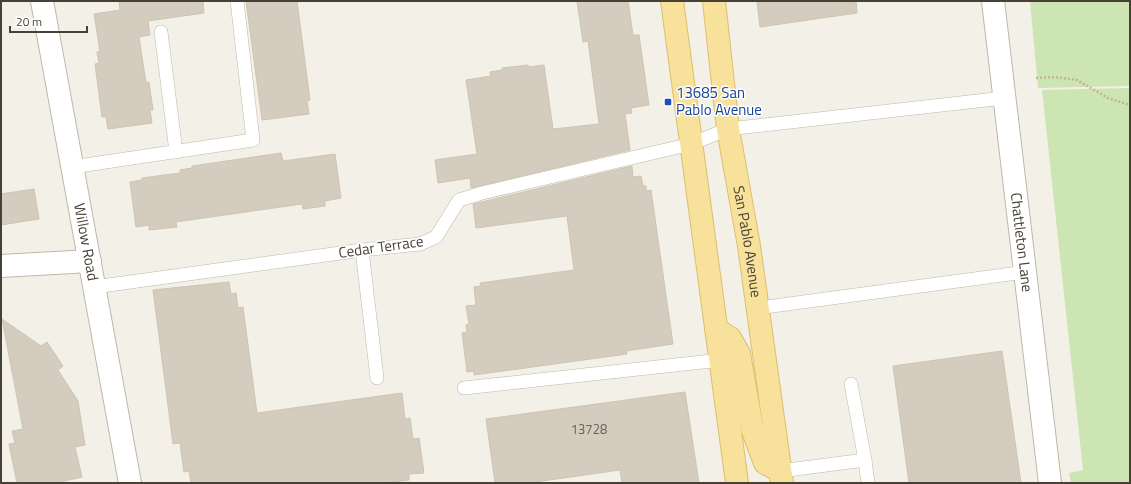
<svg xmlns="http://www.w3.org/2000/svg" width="1131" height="484" font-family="'Titillium Web',sans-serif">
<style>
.green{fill:#cde5b3}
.building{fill:#d4ccbe;stroke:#cec4b1}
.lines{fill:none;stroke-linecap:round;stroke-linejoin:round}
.lane-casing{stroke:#beb8ab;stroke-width:14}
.street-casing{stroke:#beb8ab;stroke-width:24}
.primary-casing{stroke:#ddbe6c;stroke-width:24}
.path{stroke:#bfb49d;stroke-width:2.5;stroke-dasharray:2 2;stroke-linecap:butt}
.lane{stroke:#fff;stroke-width:13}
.street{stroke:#fff;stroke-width:22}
.primary{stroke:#f8e19b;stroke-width:22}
.transit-dot{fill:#1a4fb4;stroke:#fff;stroke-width:1.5}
.labels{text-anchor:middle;stroke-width:3;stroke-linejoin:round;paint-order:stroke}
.number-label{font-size:13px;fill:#6a6359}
.transit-label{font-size:15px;fill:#164399;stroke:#fff;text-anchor:start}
.street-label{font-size:15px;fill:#464037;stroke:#fff}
</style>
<rect width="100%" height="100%" fill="#f3f0e8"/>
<g class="green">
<path d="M1030,1h100v85l-92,2z"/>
<path d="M1130,88v395h-59l-2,-10 14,-3 -41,-380z"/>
</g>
<g class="building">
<path d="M119,1h84l1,12 -56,8 2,14 -11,2 7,46 3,-1 4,28h-3l2,13 -44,6 -2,-12h-4l-7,-53 4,-1 -2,-11 3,-1 -6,-37 26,-4z"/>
<path d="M246,1h51l13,99 -3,1 2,13 -47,6z"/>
<path d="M577,1h51l5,34h6l10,70 -18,3 1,5 -7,1 5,36 -159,38 -1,-10 -32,5 -3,-23 42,-6 -11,-74 25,-4 -1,-4 12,-2v-2l26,-3v2l16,-2 9,64 46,-5 -11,-83 -5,1z"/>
<path d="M757,1h99l1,12 -97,14z"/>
<path d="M281,153l2,8 52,-7 6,44 -16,3v5l-22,3 -1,-5 -126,18 1,5 -28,3v-5l-13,2 -6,-45 12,-2v-2l38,-5v-3l12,-2v-2z"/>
<path d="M632,166l1,11 8,-1 2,10h3v5l5,-1 22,154 -47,7 1,3 -109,15 -44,6v-4l-7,1 -5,-39 5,-1 -1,-7 3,-1 -3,-18 10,-1 -2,-18 7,-1 -1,-3 94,-13 -7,-54 -91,12 -3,-24z"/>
<path d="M34,189l5,30 -38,6v-31z"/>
<path d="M229,282l2,12 5,-1 2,15 5,-1 14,106 145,-20 3,26 5,-1 3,21 6,-1 5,35 -15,1v6l-23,3h-195l-2,-12 -5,1 -4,-29 -7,1 -20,-154z"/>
<path d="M2,319l39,27 6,-4 16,24 -5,4 20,31 7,44 -10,2 7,30 -26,6h-39l-8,-39 6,-1 -3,-12 11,-2z"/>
<path d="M1002,351l19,132h-112l-16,-117z"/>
<path d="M685,392l14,91h-77l-2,-13 -92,13h-33l-9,-64z"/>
</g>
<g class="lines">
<g class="lane-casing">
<g id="lane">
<path d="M161,32l15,120"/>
<path d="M72,167l181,-27 -16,-139"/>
<path d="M362,250l15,128"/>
<path d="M94,287l268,-37 58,-6 16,-7 23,-37 23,-7 209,-49 37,-15 276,-31"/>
<path d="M758,308l267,-36"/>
<path d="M851,384l14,76"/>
<path d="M464,388l257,-28"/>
<path d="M780,471l85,-11 3,23"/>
</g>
</g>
<g class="street-casing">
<g id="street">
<path id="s1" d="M42,1l88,482"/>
<path id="s2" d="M993,1l57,482"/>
<path d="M1,266l89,-5"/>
</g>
</g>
<g class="primary-casing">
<g id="primary">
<path d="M672,1l65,482"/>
<path id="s3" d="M714,1l14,128 21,117 33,237"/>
<path d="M716,329l14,9 9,16 13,74 13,35 15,8"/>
</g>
</g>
<path class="path" d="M1036,78l19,-1 22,3 31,18 22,7"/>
<use href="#lane" class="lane"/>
<use href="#street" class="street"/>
<use href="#primary" class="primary"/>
</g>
<rect class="transit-dot" x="664" y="98" width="8" height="8" rx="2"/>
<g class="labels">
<g class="number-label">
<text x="589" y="434">13728</text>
</g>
<g class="transit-label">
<text x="676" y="98">13685 San<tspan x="676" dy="17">Pablo Avenue</tspan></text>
</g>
<g class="street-label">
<text dy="5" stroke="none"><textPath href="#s1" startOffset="245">Willow Road</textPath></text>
<text dy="5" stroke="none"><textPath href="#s3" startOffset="243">San Pablo Avenue</textPath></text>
<text dy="5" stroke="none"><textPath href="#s2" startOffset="243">Chattleton Lane</textPath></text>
<text transform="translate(381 247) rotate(-8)" y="5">Cedar Terrace</text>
</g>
</g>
<rect width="1131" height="484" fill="none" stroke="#464037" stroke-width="4"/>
<path d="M10 26v6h77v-6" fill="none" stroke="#464037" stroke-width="2"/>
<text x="16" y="26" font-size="12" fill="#464037" stroke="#ffffff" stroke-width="3" paint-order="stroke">20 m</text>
</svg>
